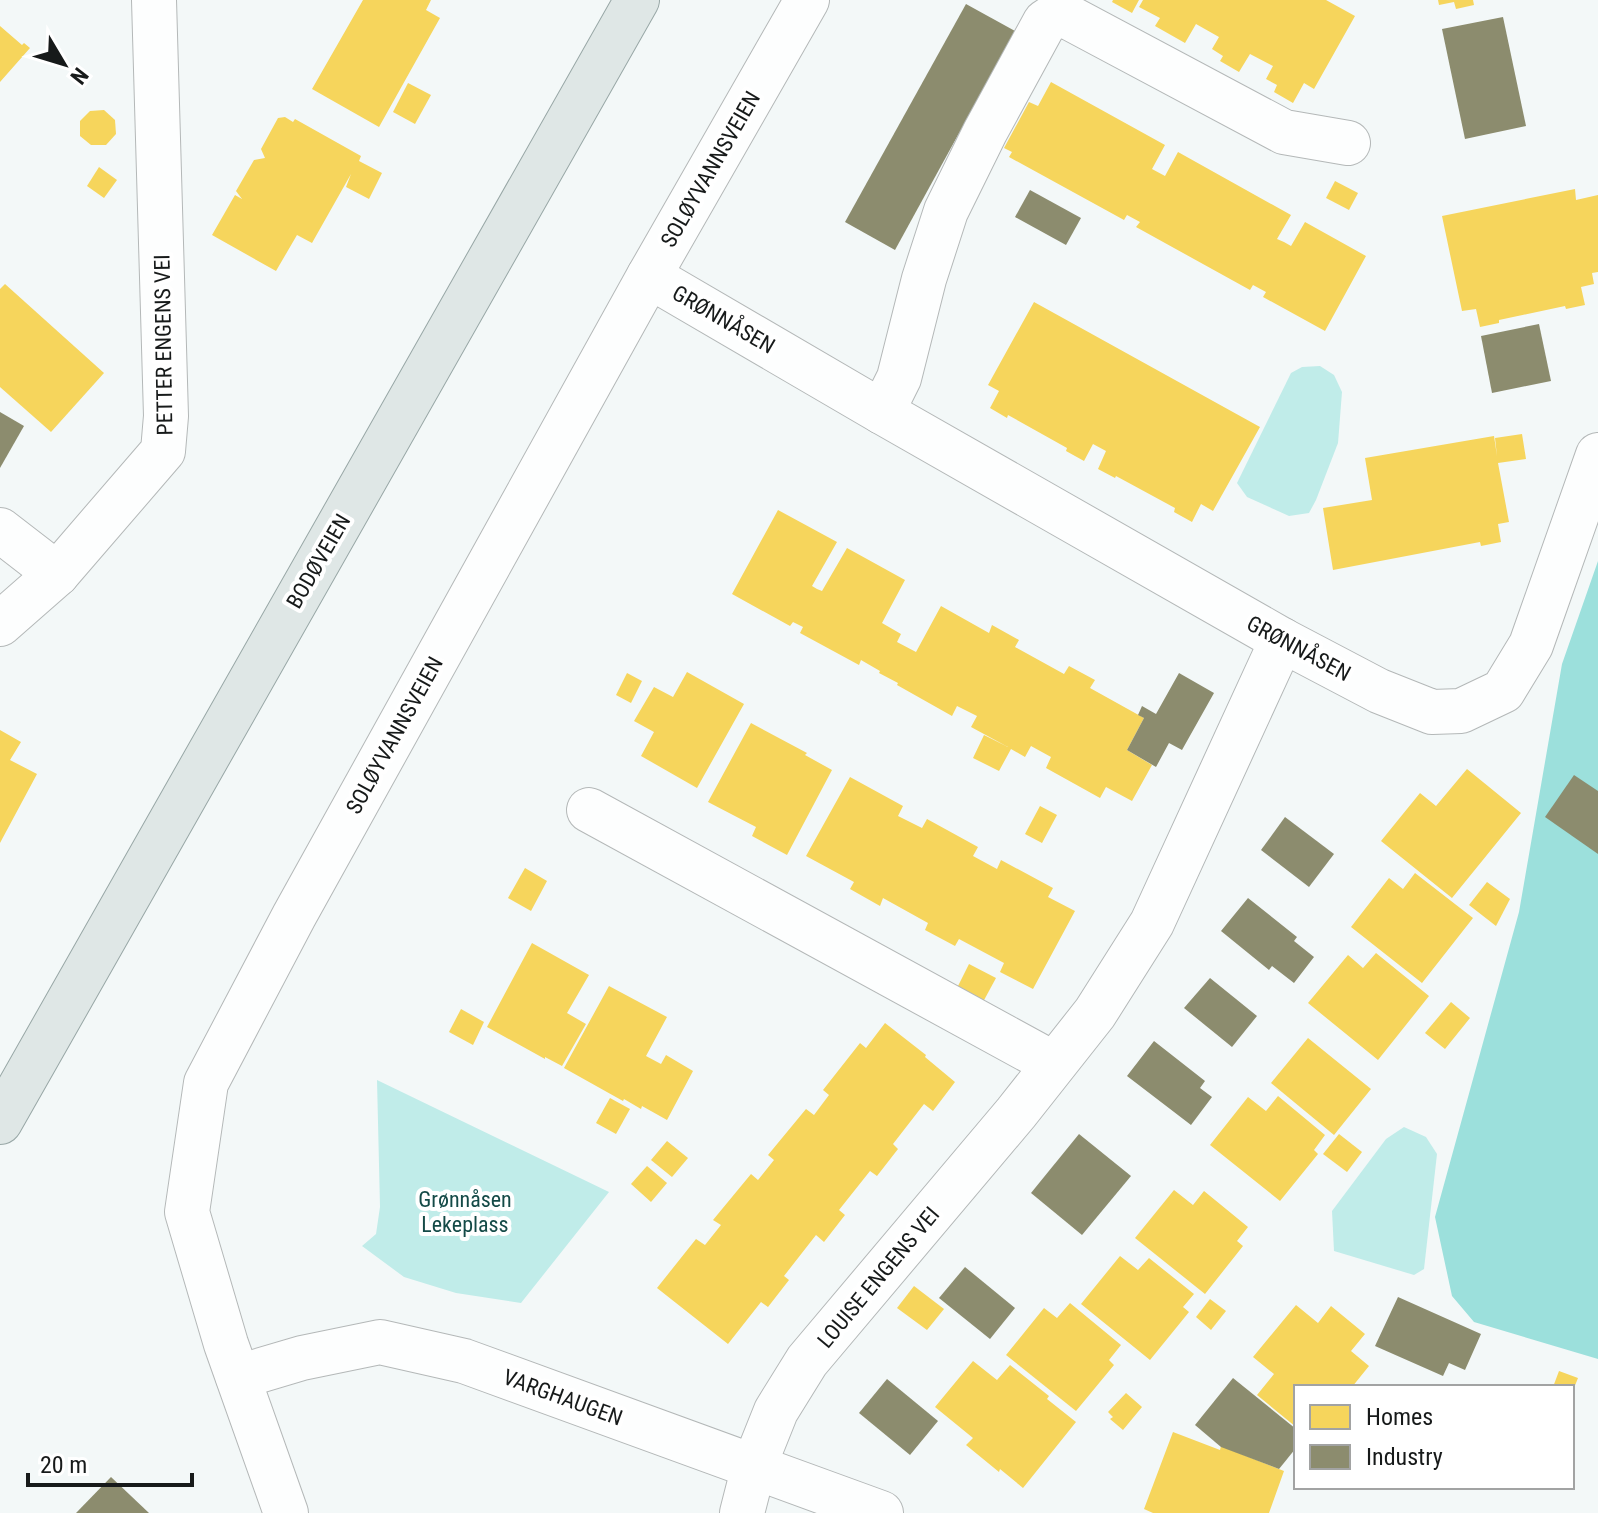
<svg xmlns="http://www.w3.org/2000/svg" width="1598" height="1513" font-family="'Roboto Condensed',sans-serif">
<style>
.green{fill:#c0ece9}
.forest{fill:#9ce0dc}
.homes{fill:#f6d55c}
.industry{fill:#8c8c6e}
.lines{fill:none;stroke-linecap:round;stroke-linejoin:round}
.minor-casing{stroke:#b4b8b8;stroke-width:46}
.major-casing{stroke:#98a7a6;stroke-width:46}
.minor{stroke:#fdfefe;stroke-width:44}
.major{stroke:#dfe7e6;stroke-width:44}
.labels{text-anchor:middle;stroke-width:8;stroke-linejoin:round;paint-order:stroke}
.street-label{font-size:22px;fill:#171a1a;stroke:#fff}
.park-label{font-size:22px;fill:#144a47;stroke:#fff}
</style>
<rect width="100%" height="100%" fill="#f3f8f8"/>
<g class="green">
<path d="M1320,366l14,9 8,17 -4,51 -22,57 -7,13 -20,3 -42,-19 -10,-14 54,-110 11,-6z"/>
<path d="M377,1080l232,112 -88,111 -65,-10 -52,-16 -42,-31 14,-12 4,-27z"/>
<path d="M1404,1127l22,10 11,17 -13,115 -10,6 -80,-24 -2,-40 54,-72z"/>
</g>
<path class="forest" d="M1598,561v798l-124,-37 -22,-26 -17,-79 84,-305 43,-248z"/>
<g class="homes">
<path d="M363,0h68l-5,10 14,8 -61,109 -67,-38z"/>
<path d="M1113,0h26l-7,13 -20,-11z"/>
<path d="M1143,0h183l29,16 -41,73 -10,-6 -11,20 -19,-11 3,-7 -11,-6 7,-13 -23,-12 -11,18 -19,-11 3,-5 -11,-7 7,-12 -23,-13 -11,19 -30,-17 5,-8 -21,-11z"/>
<path d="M1438,0h35l1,5 -18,4 -2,-7 -15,3z"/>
<path d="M0,26l22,19 2,-2 6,5 -30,34z"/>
<path d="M1051,82l114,63 -13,24 13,7 13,-24 113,63 -14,24 7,3 7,4 14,-24 61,34 -41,75 -62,-34 3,-5 -13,-7 -3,5 -114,-63 4,-5 -13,-7 -3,5 -115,-63 3,-5 -8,-4 25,-46 9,4z"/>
<path d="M408,83l23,12 -16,29 -22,-12z"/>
<path d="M104,110l11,10 1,14 -10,11h-15l-11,-9v-15l10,-10z"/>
<path d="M285,117l8,5 2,-3 66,37 -2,5 23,12 -13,26 -23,-12 5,-13 -39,69 -15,-8 -21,36 -64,-36 23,-40 7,4 -6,-8 18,-31 11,-2 -4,-9 17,-31z"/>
<path d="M99,167l18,13 -13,18 -17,-12z"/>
<path d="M1335,181l23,12 -9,17 -23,-12z"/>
<path d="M1575,189l1,11 22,-5v77l-6,1 2,11 -13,3 4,18 -19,4 -1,-3 -66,14v3l-19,4 -4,-18 -14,2 -20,-95z"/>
<path d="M5,284l99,89 -53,59 -51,-45v-98z"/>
<path d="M1034,302l226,125 -47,84 -12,-7 -9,18 -18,-10 1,-4 -59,-32 -1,2 -17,-9 8,-18 -13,-7 -9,17 -18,-10 1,-3 -59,-33 -1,3 -17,-10 9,-17 -11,-6z"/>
<path d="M1522,434l4,25 -28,4 11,59 -11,2 3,18 -20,4 -1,-4 -147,28 -10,-62 49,-8 -7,-42 129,-22 3,20 -2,-18z"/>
<path d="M778,510l59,32 -25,44 5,3 5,2 25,-43 58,32 -23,43 19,11 -4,8 19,10 25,-46 48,27 3,-8 27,15 -4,7 49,27 5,-8 26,14 -5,8 54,30 -17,32 25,15 -20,36 -26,-14 -6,11 -54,-30 5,-11 -20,-11 -6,11 -14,-8 -12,22 -26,-13 11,-23 24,12 -37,-20 6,-11 -20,-10 -5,10 -55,-31 1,-2 -19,-10 1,-2 -19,-11 -2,5 -59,-32 3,-6 -10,-5 -3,4 -58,-32z"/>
<path d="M687,672l57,32 -47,84 -56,-32 13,-24 -20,-11 20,-34 19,10z"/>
<path d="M627,673l15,8 -11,22 -15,-8z"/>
<path d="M751,723l56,30 -2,2 27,15 -45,85 -35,-19 4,-9 -48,-25z"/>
<path d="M0,730l21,12 -11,18 27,14 -37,69z"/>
<path d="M1467,769l54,44 -69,85 -71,-57 39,-48 16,13z"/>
<path d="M850,777l53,29 -5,10 24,12 5,-9 51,28 -5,9 24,13 4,-9 52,28 -5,9 27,14 -42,78 -33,-17 4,-9 -45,-24 -4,7 -30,-16 3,-7 -45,-25 -3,8 -30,-17 4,-7 -48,-26z"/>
<path d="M1040,806l17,9 -15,28 -17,-9z"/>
<path d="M525,868l22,13 -16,30 -23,-13z"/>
<path d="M1415,873l58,45 -51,65 -71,-56 38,-49 14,11z"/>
<path d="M1487,882l23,17 -14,27 -27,-21z"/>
<path d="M532,943l57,32 -22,38 19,11 -24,42 -17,-9v2l-58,-32z"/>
<path d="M1376,953l53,43 -51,64 -70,-57 40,-48 15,13z"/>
<path d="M969,964l27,14 -13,24 -26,-14z"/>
<path d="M609,986l58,31 -21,39 15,8 5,-9 27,16 -26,49 -25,-14 -1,3 -17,-10 -1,2 -59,-33z"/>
<path d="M1451,1002l19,16 -25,31 -20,-16z"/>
<path d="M461,1009l23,13 -11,23 -24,-13z"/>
<path d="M885,1023l41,32 -1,2 30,25 -22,29 -9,-7 -31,40 5,5 -21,27 -7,-5 -31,39 6,5 -21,27 -8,-7 -32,41 5,4 -21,27 -7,-5 -33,42 -71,-56 39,-49 9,6 16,-20 -8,-5 38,-46 7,6 16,-20 -6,-5 38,-46 8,6 15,-20 -6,-5 37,-47 6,5z"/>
<path d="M1308,1038l63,51 -37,46 -63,-52z"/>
<path d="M1278,1096l47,39 -11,15 4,4 -38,47 -70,-56 38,-48 18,14z"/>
<path d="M610,1098l20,11 -14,25 -20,-11z"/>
<path d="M1339,1134l23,18 -15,20 -24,-18z"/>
<path d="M667,1141l21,17 -16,19 -21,-17z"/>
<path d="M647,1166l20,17 -16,19 -20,-18z"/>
<path d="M1174,1190l19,15 11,-14 44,36 -11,14 6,5 -38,48 -70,-56z"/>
<path d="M1120,1256l18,14 11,-12 45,36 -11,13 6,5 -39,48 -69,-56z"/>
<path d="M914,1286l30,23 -17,21 -30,-22z"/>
<path d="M1210,1299l16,12 -15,19 -15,-13z"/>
<path d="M1070,1303l51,42 -12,15 5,5 -38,46 -70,-56 38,-47 13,10z"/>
<path d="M1296,1305l22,18 13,-17 34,28 -14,17 18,15 -17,21h-56v40l-39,-32 17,-21 -21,-17z"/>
<path d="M973,1361l24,19 13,-15 39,31 -2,3 29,23 -53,66 -23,-19 -1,3 -33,-27 7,-7 -38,-31z"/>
<path d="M1559,1371l19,7 -6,15v-6h-19z"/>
<path d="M1126,1393l16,14 -19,23 -13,-11 3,-2 -5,-5z"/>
<path d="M1173,1432l47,18 1,-4 63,25 -15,42h-116l-9,-4z"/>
</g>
<g class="industry">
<path d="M966,4l49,27 -120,219 -50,-28z"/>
<path d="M1503,17l23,109 -61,13 -23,-110z"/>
<path d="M1030,190l51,28 -15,27 -51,-28z"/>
<path d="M1539,324l12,57 -59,12 -11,-57z"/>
<path d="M0,412l24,14 -24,42z"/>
<path d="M1179,673l35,20 -32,57 -13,-7 -13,24 -29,-17 17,-32 -6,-3 4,-9 14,8z"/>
<path d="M1574,775l24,16v63l-53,-37z"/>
<path d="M1285,817l49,37 -25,33 -48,-37z"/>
<path d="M1248,898l49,39 -3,4 20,16 -20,26 -22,-17 -3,4 -48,-39z"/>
<path d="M1210,978l47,38 -25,31 -48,-39z"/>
<path d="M1154,1041l51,40 -5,7 12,9 -21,28 -64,-49z"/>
<path d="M1079,1134l52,42 -49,59 -51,-42z"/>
<path d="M965,1267l50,41 -25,31 -51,-41z"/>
<path d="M1398,1297l83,37 -16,36 -16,-7 -6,13 -68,-30z"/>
<path d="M1233,1378l63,51v19l-17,21 -58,-22 -26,-22z"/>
<path d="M887,1379l51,42 -28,34 -51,-42z"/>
<path d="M111,1477l38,36h-73z"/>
</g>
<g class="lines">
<g class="minor-casing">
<g id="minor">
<path d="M649,276l233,136 400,228 97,51 53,21 29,-1 42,-20 28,-46 67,-190"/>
<path d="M882,412l17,-34 25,-99 22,-68 39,-79 60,-110 12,-8 15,5 212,113 64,11"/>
<path d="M0,530l57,44"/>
<path d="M0,624l57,-50 106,-123 3,-35 -12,-416"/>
<path d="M589,810l465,254"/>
<path d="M238,1377l64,-19 78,-16 84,19 417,152"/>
<path d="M286,1513l-60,-169 -39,-132 19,-129 88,-167 355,-640 158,-276"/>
<path d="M742,1513l12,-47 22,-55 31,-50 209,-248 79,-100 57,-90 130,-283"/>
</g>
</g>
<g class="major-casing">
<path id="major" d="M0,1122l637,-1122"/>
</g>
<use href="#minor" class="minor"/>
<use href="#major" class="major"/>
</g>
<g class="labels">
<g class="street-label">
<text transform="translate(710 169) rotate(-60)" y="8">SOLØYVANNSVEIEN</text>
<text transform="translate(724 319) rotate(30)" y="8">GRØNNÅSEN</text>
<text transform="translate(163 345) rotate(-91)" y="8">PETTER ENGENS VEI</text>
<text transform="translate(318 561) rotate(-60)" y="8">BODØVEIEN</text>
<text transform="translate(1299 648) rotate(28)" y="8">GRØNNÅSEN</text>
<text transform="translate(394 735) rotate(-61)" y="8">SOLØYVANNSVEIEN</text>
<text transform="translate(878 1277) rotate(-50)" y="8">LOUISE ENGENS VEI</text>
<text transform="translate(563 1397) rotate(20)" y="8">VARGHAUGEN</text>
</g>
<g class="park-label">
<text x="465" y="1207">Grønnåsen<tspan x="465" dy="25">Lekeplass</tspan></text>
</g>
</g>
<rect x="1294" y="1385" width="280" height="104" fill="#ffffff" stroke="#a2a3a3" stroke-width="2"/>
<rect x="1310" y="1405" width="40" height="24" fill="#f6d55c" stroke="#a2a3a3" stroke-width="2"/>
<text x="1366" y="1425" font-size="24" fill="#171a1a">Homes</text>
<rect x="1310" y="1445" width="40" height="24" fill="#8c8c6e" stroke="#a2a3a3" stroke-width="2"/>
<text x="1366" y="1465" font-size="24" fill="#171a1a">Industry</text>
<g transform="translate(64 64) rotate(128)" stroke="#ffffff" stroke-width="6" paint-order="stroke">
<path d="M0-6L14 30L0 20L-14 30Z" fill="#171a1a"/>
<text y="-12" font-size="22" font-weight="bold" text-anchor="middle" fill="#171a1a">N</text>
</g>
<path d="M28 1473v12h164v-12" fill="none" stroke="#171a1a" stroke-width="4"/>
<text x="40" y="1473" font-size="24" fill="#171a1a" stroke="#ffffff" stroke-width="6" paint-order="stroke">20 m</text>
</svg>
